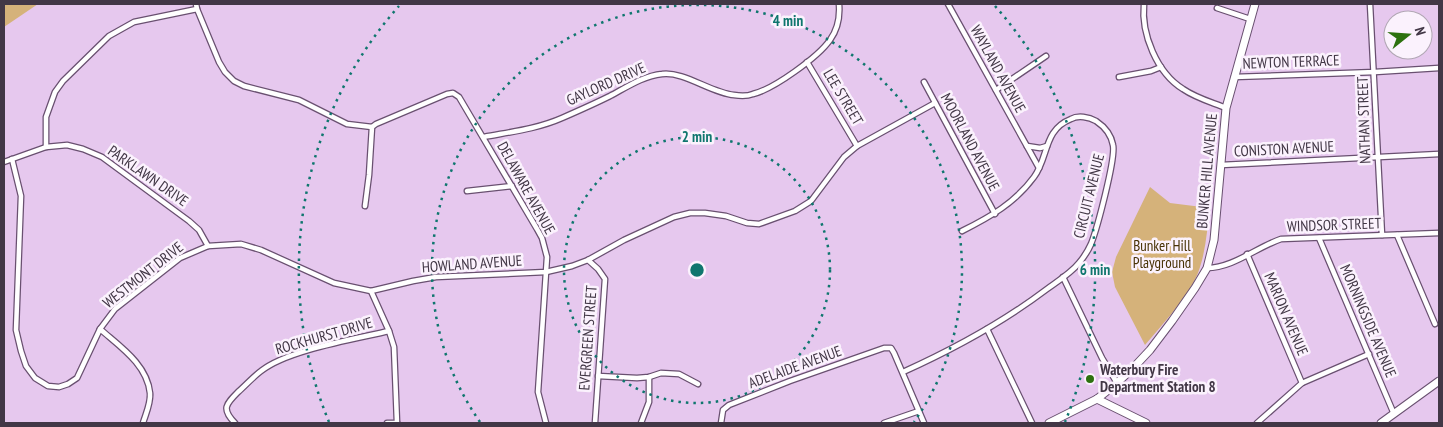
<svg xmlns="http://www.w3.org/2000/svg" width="1443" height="427" font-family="'PT Sans Narrow',sans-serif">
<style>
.green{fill:#d5b27a}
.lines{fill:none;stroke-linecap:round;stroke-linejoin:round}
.street-casing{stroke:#695070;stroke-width:7}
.secondary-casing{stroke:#695070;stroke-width:9}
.street{stroke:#fff;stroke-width:4.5}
.secondary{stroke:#fff;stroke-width:7}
.ring{fill:none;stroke:#0f766e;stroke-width:2.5;stroke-dasharray:2.5 5}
.poi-dot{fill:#2d710f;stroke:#fbf2fd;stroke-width:2}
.labels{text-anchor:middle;stroke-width:5;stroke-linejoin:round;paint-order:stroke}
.street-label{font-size:15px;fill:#423746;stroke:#fbf2fd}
.park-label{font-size:15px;fill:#483205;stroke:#fbf2fd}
.poi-label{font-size:15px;font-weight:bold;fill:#423746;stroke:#fbf2fd;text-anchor:start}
.centre{fill:#0f766e;stroke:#fbf2fd;stroke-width:2.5}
.ring-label{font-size:15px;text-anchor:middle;font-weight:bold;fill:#0f766e;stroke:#fbf2fd;stroke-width:5;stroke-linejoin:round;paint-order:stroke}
</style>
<rect width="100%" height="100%" fill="#e6c8ee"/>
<g class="green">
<path d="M4,4h34l-34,23z"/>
<path d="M1150,187l20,16 40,5c-3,21 -4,44 -12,65 -10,24 -36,52 -53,72l-30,-58 -3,-15 4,-15z"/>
</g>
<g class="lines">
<g class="street-casing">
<g id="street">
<path d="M196,4l1,5 22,53 6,10 9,9 10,5 55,14 48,24 25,3"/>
<path d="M948,4l91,164"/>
<path d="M1144,4c-3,30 13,69 39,85 13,9 28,13 43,19"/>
<path d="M1370,4l12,231"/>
<path d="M1217,8l33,11"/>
<path d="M807,62l50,84"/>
<path d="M1119,77l32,-6 10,-4"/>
<path d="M1234,77l141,-5 64,-4"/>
<path d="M924,82l71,132"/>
<path d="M996,90l50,-34"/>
<path d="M484,137c26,-5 53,-8 78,-19 16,-7 32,-14 48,-22 17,-9 33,-20 52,-22 22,-3 49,19 72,21 6,1 14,1 19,-1 21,-5 65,-37 77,-54 8,-11 10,-24 9,-36"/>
<path d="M1027,146l13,2 7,-2"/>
<path d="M46,147v-30l9,-25 8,-11 46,-45 25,-14 63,-13"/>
<path d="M12,159l9,37 -5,134 5,21 5,15 9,12 13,8 11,1 9,-3 9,-6 23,-49 15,-20 65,-51 28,-12 33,-2 20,6 73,33 37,8 42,-10 23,-4 110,-5 26,-6 16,-6 36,-20 50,-23 16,-4h15l21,3 21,7 12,1 36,-13 16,-10 33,-44 13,-11 78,-43"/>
<path d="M4,162l42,-15 21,-2 16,4 19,8 87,64 10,9 9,16"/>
<path d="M1221,165l218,-11"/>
<path d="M467,191l45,-5"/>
<path d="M365,206l4,-31 3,-48 4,-3 71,-30 6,-1 6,4 78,132 5,9 5,19 -9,135 8,31"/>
<path d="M1397,235l38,89"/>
<path d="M1319,238l75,176"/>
<path d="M1247,254l55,129"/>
<path d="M588,260l10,9 7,10 -10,144"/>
<path d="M1207,268c26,0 50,-21 74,-29l158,-6"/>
<path d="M1063,277l39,81 15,25"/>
<path d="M371,291l18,40 5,16 3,76"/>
<path d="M100,329c19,17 47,35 50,64 1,10 -4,20 -7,30"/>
<path d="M987,329l45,94"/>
<path d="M903,372c51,-23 99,-49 144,-83 11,-8 24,-16 32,-26 5,-6 9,-12 12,-19 6,-15 25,-86 22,-99 -2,-11 -8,-18 -17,-24 -7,-4 -18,-6 -25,-2 -28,11 -22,38 -37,58 -19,26 -44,40 -72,54"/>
<path d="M598,376l39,2 12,-1 12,-4 18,1 19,10"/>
<path d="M235,423c-14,-14 -9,-19 3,-31 8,-7 15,-15 23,-21 26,-21 94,-32 128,-40"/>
<path d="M387,423h10"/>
<path d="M641,423l8,-21v-25"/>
<path d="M721,423l2,-13 6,-5 61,-24 94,-33h7l3,5 30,70"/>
<path d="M884,423l35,-12"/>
<path d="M1257,423l45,-40 67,-29"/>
</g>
</g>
<g class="secondary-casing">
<g id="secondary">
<path d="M1097,399l49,24"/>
<path d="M1049,423l48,-24 20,-16 18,-17 15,-16 22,-29 23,-33 12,-20 7,-28 12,-132 29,-104"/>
<path d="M1381,423l58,-42"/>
</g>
</g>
<use href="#street" class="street"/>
<use href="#secondary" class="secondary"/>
</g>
<g class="ring">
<circle cx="697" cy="270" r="133"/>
<path d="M480 422A265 265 0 1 1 914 422"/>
<path d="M329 422A398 398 0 0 1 399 6M995 6A398 398 0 0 1 1065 422"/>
</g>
<circle class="poi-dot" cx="1090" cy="379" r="5"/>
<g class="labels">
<g class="street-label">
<text transform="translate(1291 62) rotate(-2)" y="5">NEWTON TERRACE</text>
<text transform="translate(998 69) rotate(61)" y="5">WAYLAND AVENUE</text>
<text transform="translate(606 84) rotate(-24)" y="5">GAYLORD DRIVE</text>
<text transform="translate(843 97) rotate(59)" y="5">LEE STREET</text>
<text transform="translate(1364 120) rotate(-92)" y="5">NATHAN STREET</text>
<text transform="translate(970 142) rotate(62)" y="5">MOORLAND AVENUE</text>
<text transform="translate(1284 149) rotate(-3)" y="5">CONISTON AVENUE</text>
<text transform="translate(1207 171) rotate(-85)" y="5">BUNKER HILL AVENUE</text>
<text transform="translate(148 176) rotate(35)" y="5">PARKLAWN DRIVE</text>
<text transform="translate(526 188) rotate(61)" y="5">DELAWARE AVENUE</text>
<text transform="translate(1089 196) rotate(-76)" y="5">CIRCUIT AVENUE</text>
<text transform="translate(1334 225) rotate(-2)" y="5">WINDSOR STREET</text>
<text transform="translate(472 264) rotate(-4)" y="5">HOWLAND AVENUE</text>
<text transform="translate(143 275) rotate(-38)" y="5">WESTMONT DRIVE</text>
<text transform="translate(1286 314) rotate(67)" y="5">MARION AVENUE</text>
<text transform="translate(1368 321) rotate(67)" y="5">MORNINGSIDE AVENUE</text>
<text transform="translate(324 336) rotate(-16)" y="5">ROCKHURST DRIVE</text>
<text transform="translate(588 338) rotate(-86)" y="5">EVERGREEN STREET</text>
<text transform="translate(795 367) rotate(-20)" y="5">ADELAIDE AVENUE</text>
</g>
<g class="park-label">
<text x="1162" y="251">Bunker Hill<tspan x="1162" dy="17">Playground</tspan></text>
</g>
<g class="poi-label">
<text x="1100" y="375">Waterbury Fire<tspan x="1100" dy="17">Department Station 8</tspan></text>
</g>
</g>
<circle cx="697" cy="270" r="8" class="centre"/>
<g class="ring-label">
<text x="788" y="26">4 min</text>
<text x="697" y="142">2 min</text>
<text x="1095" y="275">6 min</text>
</g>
<rect width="1443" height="427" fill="none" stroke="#423746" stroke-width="10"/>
<g transform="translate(1408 35) rotate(73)"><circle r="24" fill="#fbf2fd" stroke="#b1a7b4"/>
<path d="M0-4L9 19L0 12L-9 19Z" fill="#2d710f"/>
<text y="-8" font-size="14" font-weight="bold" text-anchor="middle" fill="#423746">N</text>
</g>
</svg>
